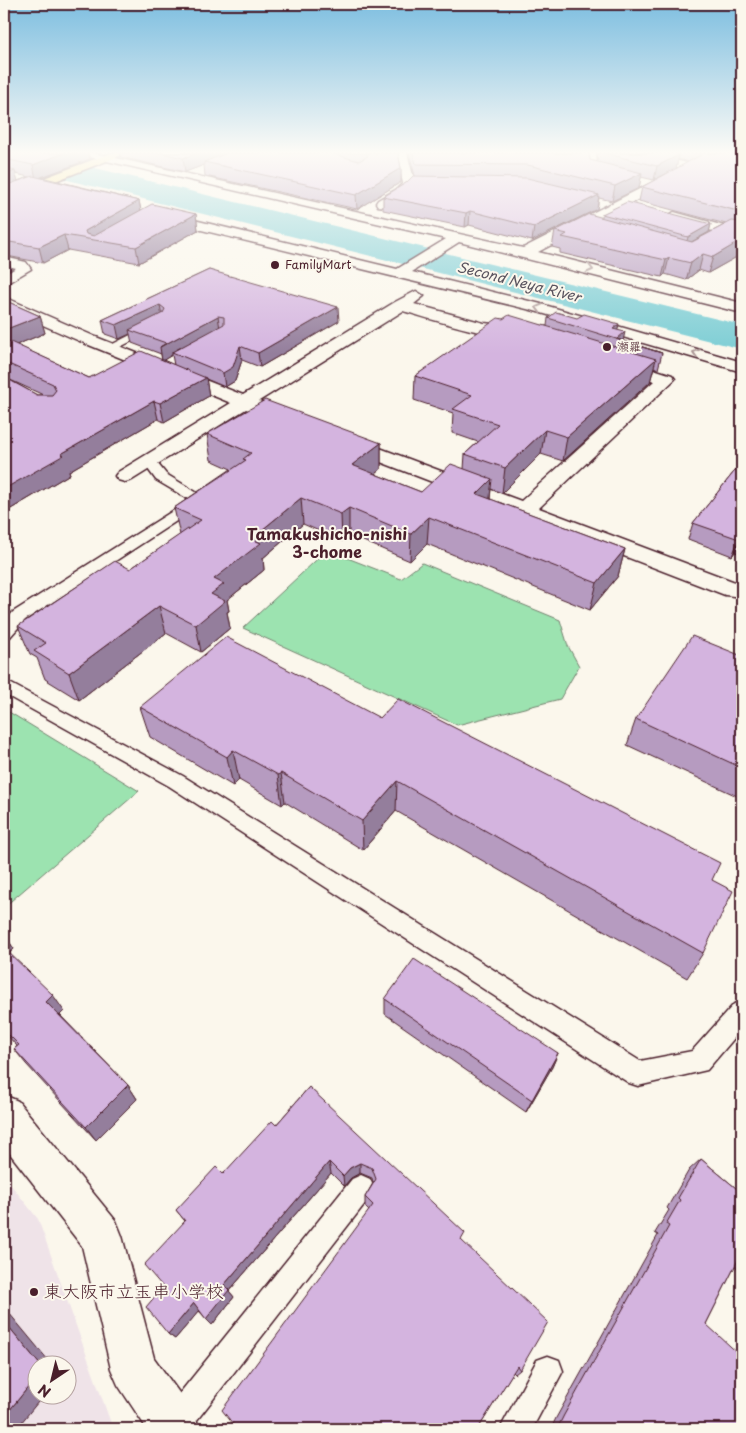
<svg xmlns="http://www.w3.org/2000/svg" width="746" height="1433" font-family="'Playpen Sans','Klee One',sans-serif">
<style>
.built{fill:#efe3e8;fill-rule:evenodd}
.green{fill:#9ce3b0;stroke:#73816e}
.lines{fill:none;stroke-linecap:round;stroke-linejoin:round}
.river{fill:#7ccdd4;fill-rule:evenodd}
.service-casing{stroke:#4a1f2b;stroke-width:3}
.minor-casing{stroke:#4a1f2b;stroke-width:3}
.primary-casing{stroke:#4a1f2b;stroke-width:3}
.service{fill:#fbf7ec;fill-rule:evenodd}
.minor{fill:#fbf7ec;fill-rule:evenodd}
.primary{fill:#f9e181;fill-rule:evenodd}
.wall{fill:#b69bc0;stroke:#4a1f2b;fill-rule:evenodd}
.shaded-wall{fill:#947e9c;stroke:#4a1f2b}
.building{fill:#d4b4df;stroke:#4a1f2b}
.oneway{stroke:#ab9695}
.poi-dot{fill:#4a1f2b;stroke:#fbf7ec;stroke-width:2}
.labels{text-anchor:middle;stroke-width:4;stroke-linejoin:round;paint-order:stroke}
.far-poi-label{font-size:12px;fill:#4a1f2b;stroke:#fbf7ec;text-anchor:start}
.far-water-label{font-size:14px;font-style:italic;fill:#59535e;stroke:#fbf7ec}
.neighbourhood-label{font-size:16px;font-weight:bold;fill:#4a1f2b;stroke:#fbf7ec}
.near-poi-label{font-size:18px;fill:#4a1f2b;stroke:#fbf7ec;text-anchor:start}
</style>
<rect width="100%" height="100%" fill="#fbf7ec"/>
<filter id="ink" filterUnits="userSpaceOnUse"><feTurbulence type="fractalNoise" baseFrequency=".02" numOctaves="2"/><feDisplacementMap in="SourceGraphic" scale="10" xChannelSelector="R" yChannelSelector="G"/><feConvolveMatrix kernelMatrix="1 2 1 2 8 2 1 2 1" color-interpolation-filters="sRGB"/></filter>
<g filter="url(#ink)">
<path class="built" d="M4,1176l34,43 75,210h-109zM38,1366h30v30h-30z"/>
<g class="green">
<path d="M327,550l74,29 21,-16 138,57 8,26 11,20 -19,33 -103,26 -214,-97z"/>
<path d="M4,709l135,82 -135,116z"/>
</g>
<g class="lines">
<path class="river" d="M4,153h27l27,6 684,166v24l-738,-185z"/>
<g class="service-casing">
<g id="service">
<path d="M152,324l4,1v4l-42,21 -4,1 -5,-3z"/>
<path d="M148,457l5,1 13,16 38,23 2,3 -2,3 -179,117 -15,17 -6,1v-15l9,-11 177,-112 -34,-20 -14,-19z"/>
<path d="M4,680l179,96 457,285 52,-10 42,-47 8,-3v28l-35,41 -69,16 -9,-3 -460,-297 -165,-92z"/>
<path d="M361,1175l9,4 4,9 -4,9 -180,232h-30l-1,-4 4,-11 189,-235z"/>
<path d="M548,1356l11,4 4,11 -31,58h-32l37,-69z"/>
</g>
</g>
<g class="minor-casing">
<g id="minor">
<path d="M72,153h21l430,95 158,-80 -60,-15h22l53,12v4l-158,83 204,51v10l-283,-71 -47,30 129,32 201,58v10l-211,-62 -375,-91 -1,-3 6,-4 236,57 49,-30z"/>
<path d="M396,153h11l8,30c-8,10 -24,26 -37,23l-2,-3 2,-3 19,-11 6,-6z"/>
<path d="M585,153h11l1,15 24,6 2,2 -6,3 -29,-7z"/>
<path d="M674,212l68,19v8l-73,-20 -1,-3z"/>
<path d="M4,257l22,5 5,7 -27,16v-10l12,-7 -12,-3z"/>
<path d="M416,291l8,5 -10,8 70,19 36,4 8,5c-11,16 -106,-16 -125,-21l-144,90 38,15 2,4 -2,4h-14l-37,-15 -114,71 -7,2 -7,-2 -3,-4 3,-4 113,-69 -147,-60 -80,-35v-11l5,2 87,38 147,58 152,-93z"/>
<path d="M616,357l56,18 3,4 -136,129 196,74 7,-1v16l-17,-2 -386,-149 -3,-4 3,-4h14l168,63 133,-120 -44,-15 -3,-4 3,-4z"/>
<path d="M4,1095l14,6 98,120 6,15 32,122 39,54 7,17h-53l-29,-44 -7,-16 -29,-123 -78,-100z"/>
</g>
</g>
<g class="primary-casing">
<path id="primary" d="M111,153h16l-123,48v-8z"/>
</g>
<use href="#service" class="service"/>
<use href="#minor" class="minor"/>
<use href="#primary" class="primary"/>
</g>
<g class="wall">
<path d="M4,153l86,6 -49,18 98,24 2,9 55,4 2,16 -59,33 -71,-13 -25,13 -36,-7 4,13 -7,3zM16,174l13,3 -12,4z"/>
<path d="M120,153h278l3,15v14l-44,27 -152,-33 -1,-11 -19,7 -64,-15z"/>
<path d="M409,153h180l1,7 8,2 -1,-9h145v101l-34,19 -9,-3 -13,10 -21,-6 -3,3 -102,-24v-4l-8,-2 3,-16 47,-14v-3l109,10 -2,8 -17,10 34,-18 -87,-23 3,-14 47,-25 -11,-3 -2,10 -22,11 -13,-3 -2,11 -27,13 -13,-3 -2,11 -65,32 -63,-16 -4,2 -82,-17v-13l23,-14 9,-7z"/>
<path d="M209,270l130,51 -79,46 -18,-7 -7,21 -10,6 -19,-8 3,17 -45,26 -6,-3 -89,52 1,3 -66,39v-213l36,16 5,17 -29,12 73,33 73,-18 -1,-6 -29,-11 -2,-9 -11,5 -14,-5 -3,-14zM172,355l2,10 -11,-5zM8,379l31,14 4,2h-6z"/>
<path d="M548,318l70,12 5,11 39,12 -4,16 -4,-2 -4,15 -87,79 -22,-7 -39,39 -11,-4 -1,10 135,50 -7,27 -28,34 -163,-66 -17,17 -61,-26 -7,6 -39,-17 -40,34 1,12 -37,30 2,11 -2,1 3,16 -29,24 -35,-19 -87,67 -34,-21 -8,-21 -7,-4 -12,-28 112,-57 50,-34 -6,-27 57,-39 -20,-9 -4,-26 174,9v26l-6,5 46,18 43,-23 1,-15 13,-12 -26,-9 1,-20 -39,-13 1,-24 88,-57 44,7z"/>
<path d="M742,462v92l-7,-2 -3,4 -44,-17 5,-16z"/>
<path d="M742,656v131l-5,9 -110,-51 9,-26z"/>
<path d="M140,707l240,11 332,162 -9,73 -16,25 -291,-167 -33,39 -78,-48 -3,3 -43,-25 -6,6 -83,-49z"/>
<path d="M4,934l10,15 -5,4 55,58 -4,4 68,70 9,14 -41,41 -70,-76 -12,-15 3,-3 -13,-14z"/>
<path d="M385,999l173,54 -6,14 -26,45 -141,-98z"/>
<path d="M309,1087l153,154 58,129 -5,4 -2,-2 -35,57h-241l132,-218 -4,-4v-10l8,-14 -1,-5 -12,-5 -9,5 -7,8 -13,-13 -102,118 5,6 -22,28 -13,-14 -24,28 -7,-5 -5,-47 22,-66 -9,-11 47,-36 53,-49z"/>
<path d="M701,1159l41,34v79l-7,-6 -29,58 36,105h-191l5,-11 102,-183 -3,-2 14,-23 -2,-2 22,-38z"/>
</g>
<g class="shaded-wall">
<path d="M64,153h24l2,6 -54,20 -3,-14z"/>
<path d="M197,153h40l-33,9v3l-19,7 -2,-14z"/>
<path d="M679,155l-3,14 -22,11 3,-14z"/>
<path d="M401,168v14l-44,27 -1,-14z"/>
<path d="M15,171l4,15 -15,5v-16z"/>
<path d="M642,173l-3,15 -27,13 3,-15z"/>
<path d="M599,195l-2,14 -65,32 2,-14z"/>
<path d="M139,201l3,15 -55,23 -2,-8z"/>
<path d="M470,211l-1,14 -4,2 1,-14z"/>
<path d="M196,214l2,16 -59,33 -3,-16z"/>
<path d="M711,224l-2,8 -23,13 2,-8z"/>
<path d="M64,235l4,15 -25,13 -4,-16z"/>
<path d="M742,240v14l-34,19 5,-16z"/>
<path d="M6,252l5,17 -7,3v-18z"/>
<path d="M703,254l-4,16 -13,10 5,-17z"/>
<path d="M669,258l-4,16 -3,3 4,-17z"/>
<path d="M160,305l2,13 -33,12 1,4 -11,5 -3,-14z"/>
<path d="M338,307l1,14 -79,46 -2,-14z"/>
<path d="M40,316l5,17 -41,17v-20z"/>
<path d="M218,316l2,13 -48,23v3l-10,6 -2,-14z"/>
<path d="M619,324l-3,15 -3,-10z"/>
<path d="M625,332l-2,9 -7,-2z"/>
<path d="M240,346l2,14 -7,21 -10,6 -2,-14z"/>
<path d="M656,359l-6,23 -87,79 4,-24z"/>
<path d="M206,378l3,18 -45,26 -4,-19z"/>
<path d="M154,401l4,18 -89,52 1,3 -66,39v-24l57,-35z"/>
<path d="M545,430l-4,24 -39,39 3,-25z"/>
<path d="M381,443v26l-29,23v-27z"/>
<path d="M492,479l-3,27 -12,-12z"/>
<path d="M301,498l2,26 -40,34 1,12 -37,30 2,11 -2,1 3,16 -29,24 -5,-27 15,-31 3,-15 37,-40z"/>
<path d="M349,508v27l-7,6 -1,-27z"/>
<path d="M429,517l-2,27 -17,17 1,-27z"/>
<path d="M741,535l-6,17 -3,4 7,-17z"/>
<path d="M625,549l-7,27 -28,34 7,-27z"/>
<path d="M159,606l7,27 -87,67 -10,-27z"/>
<path d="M233,750l6,30 -6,6 -6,-29z"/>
<path d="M281,773l4,29 -3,3 -4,-30z"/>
<path d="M397,781l-1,30 -33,39 -1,-29z"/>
<path d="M4,934l10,15 -8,7 -2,-4z"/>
<path d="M53,995l11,16 -7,7 -11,-16z"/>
<path d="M558,1053l-6,14 -26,45 6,-12z"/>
<path d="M128,1085l9,14 -41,41 -10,-13z"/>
<path d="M329,1162l2,11 -102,118 5,6 -22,28 -6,-6 18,-34z"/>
<path d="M360,1163v10l-9,5 -7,8 -1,-10 7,-8z"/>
<path d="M194,1303l6,7 -25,29 -7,-5z"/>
<path d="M4,1307l49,59h-12l-37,-45z"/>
<path d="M38,1375v21h5l-27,33h-12v-12z"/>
</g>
<g class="building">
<path d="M4,153h60l-31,12 -29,-6z"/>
<path d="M162,153h35l-14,5z"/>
<path d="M227,153h103l29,8 9,-5 -2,-3h32l3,15 -45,27 -152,-33z"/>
<path d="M413,153h176l1,7 52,13 -27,13 -87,-21 -112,-1z"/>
<path d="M604,153h70l5,2 -22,11z"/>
<path d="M701,153h38l3,1v58l-100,-25 59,-32z"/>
<path d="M4,168l11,3 -11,4z"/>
<path d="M33,176l106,25 -54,30 1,3 8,2 58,-32 44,10 -60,33 -72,-12 -25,12 -35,-6v-55z"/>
<path d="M413,176l114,2 72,17 -65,32 -64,-16 -4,2 -83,-16 23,-14z"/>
<path d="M627,202l84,22 -23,13 -86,-23z"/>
<path d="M589,214l103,28 40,-21 10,1v18l-29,17 -10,-3 -12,9 -22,-5 -3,2 -104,-23 5,-3 -12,-3z"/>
<path d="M209,270l129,37 -80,46 -18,-7 -7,21 -10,6 -51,-21 52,-28v-7l-6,-1 -58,31 6,-4 -37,-13 34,-17 2,-4 -5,-4 -44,20 -14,-5z"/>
<path d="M4,300l36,16 -36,14z"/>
<path d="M556,312l21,6 7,-4 35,10 -6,5 12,3 -8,7 45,14 -114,-35z"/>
<path d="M509,315l147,44 -89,78 -22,-7 -40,38 -40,-14 33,-30 -45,-15 19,-14 -57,-19 83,-58 5,1z"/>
<path d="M4,339l85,39 52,-27 65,27 -46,25 -6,-2 -93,53 3,1 -60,34v-112l33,18h15l4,-5 -3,-6 -49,-22z"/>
<path d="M265,400l116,43 -29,22 69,27 30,-28 41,15 -15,15 148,55 -28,34 -168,-66 -18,17 -62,-26 -8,6 -40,-16 -50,41 10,4 -47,36 10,5 -13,10 14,7 -29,24 -37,-19 -90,67 -35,-22 12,-8 -28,-17 97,-65 15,8 71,-49 -27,-12 72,-48 -3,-1 8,-6 -44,-19z"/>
<path d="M742,462v74l-1,-1 -2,4 -46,-16z"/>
<path d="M692,636l50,20v112l-106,-49z"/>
<path d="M226,637l154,81 18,-19 322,164 -8,17 21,11 -30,62 -306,-172 -35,40 -81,-48 -3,2 -45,-25 -6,7 -87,-50z"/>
<path d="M4,948l49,47 -7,7 82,83 -42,42 -72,-78 5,-4 -15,-15z"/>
<path d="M414,959l144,94 -26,47 -147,-101z"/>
<path d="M309,1087l156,146 -4,7 87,82 -28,48 -3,-4 -39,63h-6v-1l-1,1h-234l-15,-19 151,-205 -8,-8 11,-18 -4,-11 -12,-5 -10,5 -7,8 -14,-14 -105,123 5,5 -23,29 -12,-16 -26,31 -22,-27 17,-20 -19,-22 41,-44 -9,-11 40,-43 7,7 49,-53 4,4z"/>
<path d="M701,1159l41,34v59l-36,72 36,33v72h-185l7,-14 105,-189 -3,-2 14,-24 -2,-2z"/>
<path d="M4,1321l37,45h-3v9l-34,42z"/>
</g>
<defs><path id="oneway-chevron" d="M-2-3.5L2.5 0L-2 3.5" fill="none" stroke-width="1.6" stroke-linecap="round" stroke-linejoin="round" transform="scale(1.25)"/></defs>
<g class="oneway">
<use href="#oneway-chevron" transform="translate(590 269) rotate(14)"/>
<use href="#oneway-chevron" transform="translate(539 308) rotate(-165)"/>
<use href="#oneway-chevron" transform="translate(696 353) rotate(-163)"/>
</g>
</g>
<linearGradient id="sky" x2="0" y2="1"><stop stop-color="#7dbee0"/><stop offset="0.43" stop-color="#fdfbf6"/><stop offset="1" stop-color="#fdfbf6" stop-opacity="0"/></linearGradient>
<rect width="746" height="354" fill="url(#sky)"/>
<g class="poi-dot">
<circle cx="275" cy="265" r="5"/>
<circle cx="607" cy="347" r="5"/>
<circle cx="34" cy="1292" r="5"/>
</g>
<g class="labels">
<g class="far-poi-label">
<text x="285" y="269">FamilyMart</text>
<text x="617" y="351">瀬羅</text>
</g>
<g class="far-water-label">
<text transform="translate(519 282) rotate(14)" y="5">Second Neya River</text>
</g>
<g class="neighbourhood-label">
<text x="327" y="540">Tamakushicho-nishi<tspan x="327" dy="18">3-chome</tspan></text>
</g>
<g class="near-poi-label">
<text x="44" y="1298">東大阪市立玉串小学校</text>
</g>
</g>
<rect width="746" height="1433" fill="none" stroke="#fbf7ec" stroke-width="20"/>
<rect x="10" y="10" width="726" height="1413" fill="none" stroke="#4a1f2b" stroke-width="2" filter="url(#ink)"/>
<g transform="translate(52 1380) rotate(215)"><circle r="24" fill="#fbf7ec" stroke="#b4a19f"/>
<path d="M0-4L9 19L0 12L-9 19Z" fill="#4a1f2b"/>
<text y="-8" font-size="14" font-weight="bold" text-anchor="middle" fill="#4a1f2b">N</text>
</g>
</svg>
